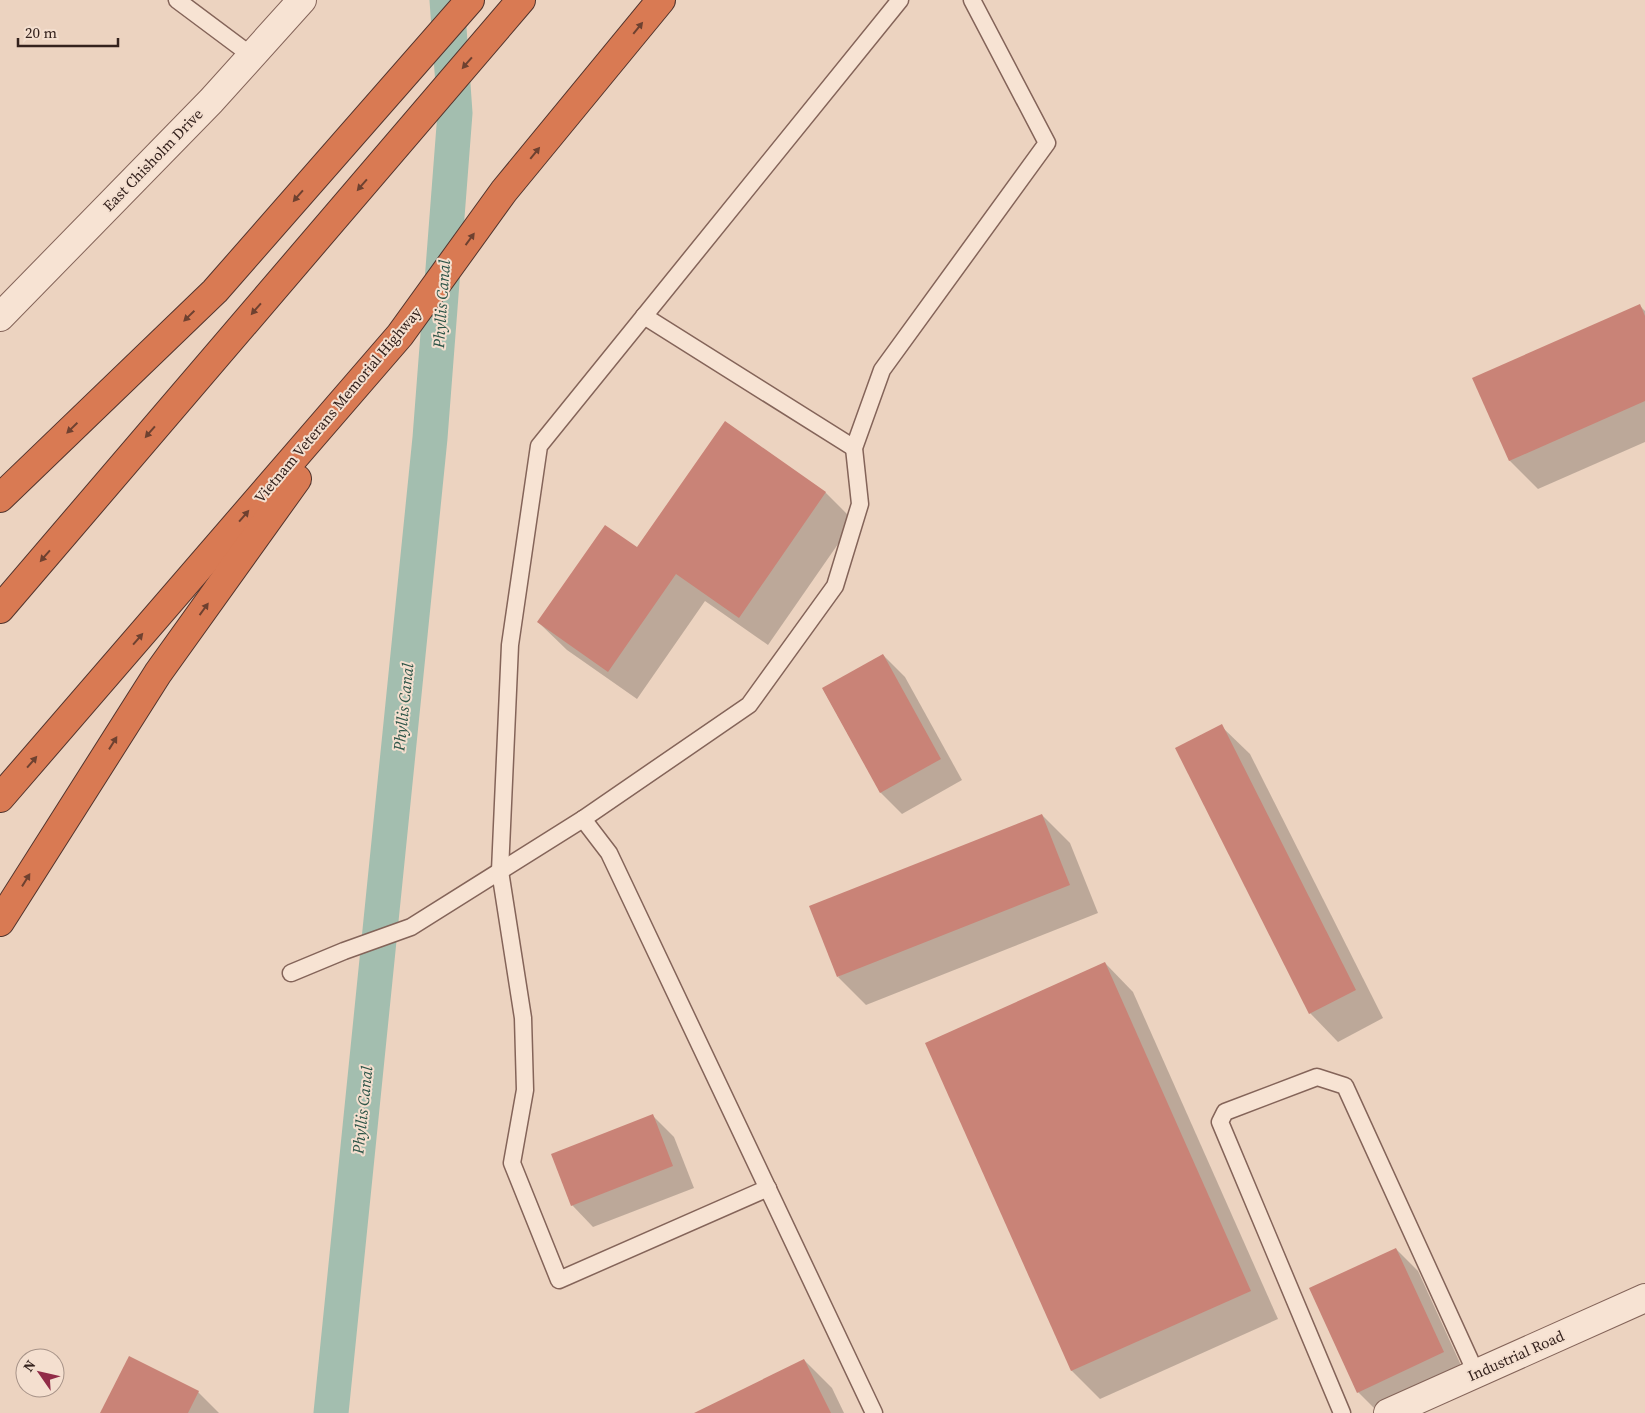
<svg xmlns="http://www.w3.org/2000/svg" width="1645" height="1413" font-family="'Source Serif 4',serif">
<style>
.shadow{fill:#0003}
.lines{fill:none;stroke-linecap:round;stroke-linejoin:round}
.canal{stroke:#a3beaf;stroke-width:35}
.building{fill:#c98377}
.service-casing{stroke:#846459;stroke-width:19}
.minor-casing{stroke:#846459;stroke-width:30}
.motorway-casing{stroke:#52342d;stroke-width:30}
.service{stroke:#f7e3d3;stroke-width:16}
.minor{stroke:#f7e3d3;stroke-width:28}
.motorway{stroke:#d97a53;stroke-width:28}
.oneway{fill:#6e4130}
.labels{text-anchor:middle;stroke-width:4;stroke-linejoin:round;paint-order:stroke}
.street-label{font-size:15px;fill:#34221d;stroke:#f4dfcf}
.water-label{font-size:16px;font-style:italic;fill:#2c5447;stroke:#f4dfcf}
</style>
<rect width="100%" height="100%" fill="#ecd3c0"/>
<g class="shadow">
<path d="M1640,306l5,5v131l-107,47 -28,-28 -36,-82z"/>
<path d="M725,423l101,70 28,28 -86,124 -63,-44 -68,98 -70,-49 -29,-28 100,-74z"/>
<path d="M883,655l22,22 57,103 -60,34 -21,-21 -58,-104z"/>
<path d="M1221,726l29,28 133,264 -45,24 -28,-29z"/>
<path d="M1042,815l28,28 28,70 -232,92 -28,-28z"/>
<path d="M1105,963l28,29 145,327 -178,80 -28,-28 -145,-328z"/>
<path d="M653,1116l21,21 20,51 -101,39 -21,-22z"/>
<path d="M1396,1249l22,22 47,103 -86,39 -21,-21z"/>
<path d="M804,1360l28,28 12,25h-147z"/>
<path d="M198,1392l21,21h-118z"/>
</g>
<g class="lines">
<path class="canal" d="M331,1413l99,-975 25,-325 -8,-113"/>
</g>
<g class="building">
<path d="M1640,304l5,12v85l-136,60 -37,-83z"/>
<path d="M725,421l101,71 -87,126 -63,-44 -68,98 -71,-50 68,-97 32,22z"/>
<path d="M883,654l58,105 -61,34 -58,-105z"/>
<path d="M1222,724l134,266 -47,24 -134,-266z"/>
<path d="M1042,814l28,71 -233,92 -28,-71z"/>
<path d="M1105,962l146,329 -180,80 -146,-328z"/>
<path d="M653,1114l20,52 -102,40 -20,-52z"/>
<path d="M1396,1248l48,104 -87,41 -48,-105z"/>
<path d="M129,1356l70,35 -11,22h-88z"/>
<path d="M804,1359l27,54h-137z"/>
</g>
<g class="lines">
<g class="service-casing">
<g id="service">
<path d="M177,0l75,56"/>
<path d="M644,316l210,132"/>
<path d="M583,819l166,-114 86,-119 25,-82 -6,-56 28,-78 165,-227 -75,-143"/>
<path d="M291,973l53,-22 67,-24 172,-108 26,34 265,560"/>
<path d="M768,1188l-209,92 -47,-117 13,-73 -2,-72 -23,-147 10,-226 29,-199 361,-446"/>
<path d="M1342,1413l-122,-291 5,-10 92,-35 28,9 131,287"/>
</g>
</g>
<g class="minor-casing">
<g id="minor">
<path d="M0,317l211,-216 91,-101"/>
<path d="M1388,1413l257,-115"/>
</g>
</g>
<g class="motorway-casing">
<g id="motorway">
<path d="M0,498l215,-207 255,-291"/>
<path d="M0,609l521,-609"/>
<path d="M0,798l400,-463 104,-144 157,-191"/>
<path d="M0,922l158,-249 139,-194"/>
</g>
</g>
<use href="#service" class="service"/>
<use href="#minor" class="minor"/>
<use href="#motorway" class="motorway"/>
</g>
<defs><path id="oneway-solid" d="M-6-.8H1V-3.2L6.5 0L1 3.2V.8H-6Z" transform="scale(1.25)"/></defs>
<g class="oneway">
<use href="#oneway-solid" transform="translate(638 28) rotate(-51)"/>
<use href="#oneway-solid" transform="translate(467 63) rotate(131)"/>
<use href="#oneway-solid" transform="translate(535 153) rotate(-51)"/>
<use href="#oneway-solid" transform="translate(362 185) rotate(131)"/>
<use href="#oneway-solid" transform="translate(298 196) rotate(131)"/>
<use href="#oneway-solid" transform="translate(470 239) rotate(-54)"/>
<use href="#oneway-solid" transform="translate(256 309) rotate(131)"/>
<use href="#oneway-solid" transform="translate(189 316) rotate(136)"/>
<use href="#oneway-solid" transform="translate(72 428) rotate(136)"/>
<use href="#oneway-solid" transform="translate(150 432) rotate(131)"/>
<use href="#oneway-solid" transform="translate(244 516) rotate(-49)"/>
<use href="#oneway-solid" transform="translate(45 556) rotate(131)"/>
<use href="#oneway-solid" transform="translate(204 609) rotate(-54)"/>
<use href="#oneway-solid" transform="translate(138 639) rotate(-49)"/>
<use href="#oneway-solid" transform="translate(113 743) rotate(-58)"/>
<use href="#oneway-solid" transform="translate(32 762) rotate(-49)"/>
<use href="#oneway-solid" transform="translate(26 880) rotate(-58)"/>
</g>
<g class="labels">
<g class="street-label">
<text transform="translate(153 160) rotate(-46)" y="5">East Chisholm Drive</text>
<text transform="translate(338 405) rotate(-50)" y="5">Vietnam Veterans Memorial Highway</text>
<text transform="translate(1516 1356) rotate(-24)" y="5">Industrial Road</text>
</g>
<g class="water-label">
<text transform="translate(441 304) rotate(-86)" y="6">Phyllis Canal</text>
<text transform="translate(403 707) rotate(-84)" y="6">Phyllis Canal</text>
<text transform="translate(362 1110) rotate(-84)" y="6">Phyllis Canal</text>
</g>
</g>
<g transform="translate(40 1373) rotate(304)"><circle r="24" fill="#f4dfcf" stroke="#a79388"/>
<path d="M0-4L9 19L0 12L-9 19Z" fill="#912b47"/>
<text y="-8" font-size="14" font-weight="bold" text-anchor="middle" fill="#34221d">N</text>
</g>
<path d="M18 38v8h100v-8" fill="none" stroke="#34221d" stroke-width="2.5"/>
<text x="25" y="38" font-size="15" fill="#34221d" stroke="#f4dfcf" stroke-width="4" paint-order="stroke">20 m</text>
</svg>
